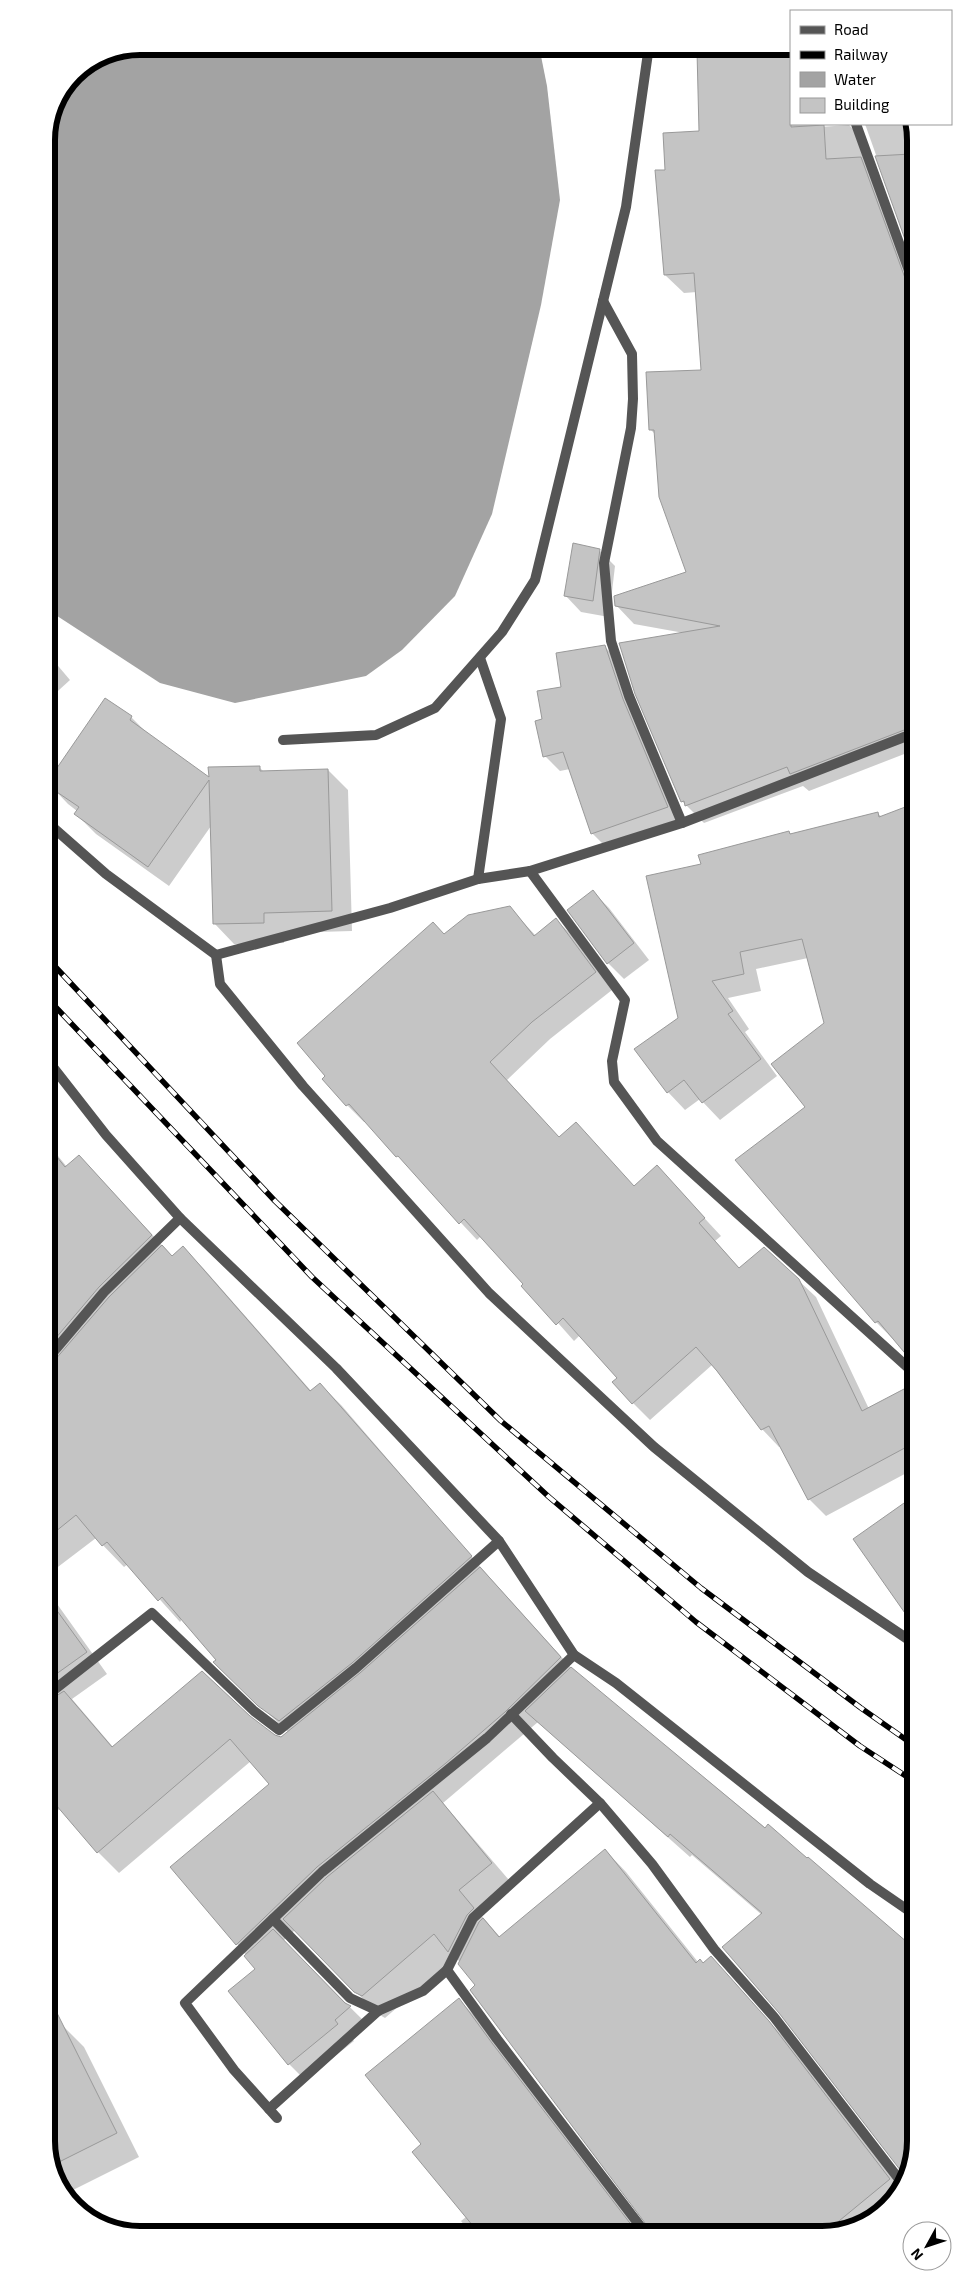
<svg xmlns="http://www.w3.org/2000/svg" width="962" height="2281" font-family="'Exo 2',sans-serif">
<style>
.water{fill:#a3a3a3}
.shadow{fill:#0003}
.building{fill:#c4c4c4;stroke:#999}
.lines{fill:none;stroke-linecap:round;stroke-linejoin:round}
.minor{stroke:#555;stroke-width:10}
.rail-casing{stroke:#000;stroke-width:5.5}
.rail{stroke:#fff;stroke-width:4;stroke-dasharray:11;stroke-linecap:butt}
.rim{fill:none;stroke:#000;stroke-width:6}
</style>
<rect width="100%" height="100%" fill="#fff"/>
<path class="water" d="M140,46h399l8,40 13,114 -19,105 -49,209 -37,82 -53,54 -36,26 -131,27 -75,-20 -112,-73 -2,-476 28,-60 31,-21z"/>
<g class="shadow">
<path d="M699,46h92v78h28v3l30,-2 18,18 44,124 1,484 -103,40 -6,-5 -99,37 -22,-22 2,-168 -50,-9 -18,-19 72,-33 -32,-137 -6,-6 53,-58 -6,-79 -13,1 -19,-18 2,-104 33,-39z"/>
<path d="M865,124h46v129z"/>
<path d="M599,550l16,16 -6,51 -28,-5 -16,-17z"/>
<path d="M605,647l15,15 62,160 -75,26 -15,-15 -22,-64 -10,2 -15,-15 -2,-36 20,-32z"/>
<path d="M48,654l22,26 -22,20z"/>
<path d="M106,700l25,17 19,19 60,44 50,-12 4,4 64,-2 20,20 4,141 -68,2v10l-50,1 -20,-21 -3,-97 -42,60 -73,-52 -20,-20 1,-3 -9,-7 -20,-21z"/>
<path d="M877,813l5,4 11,522 -17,-17 -70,-214 20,-85 -18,-65 -52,11 5,22 -33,7 21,31 -4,3 32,44 -57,44 -20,-21 -15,11 -17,-18 -32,-43 44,-31 22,-153 87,-33 3,3z"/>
<path d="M593,892l16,16 40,52 -25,19 -16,-16z"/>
<path d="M510,908l26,28 20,-16 18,17 38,53 -62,49 -43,41 52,58 75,49 23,-20 64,69 -6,5 25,28 58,11 18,17 53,112 45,-24v84l-88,47 -17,-17 -28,-53 -2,1 -17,-18 -50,-64 -62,55 -17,-17 -15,-25 -38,-43 -6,6 -93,-105 -4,4 -111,-119 -2,1 -17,-17 98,-170z"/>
<path d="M49,1145l18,22 12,-11 94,101 10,-9 21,21 108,123 8,-8 22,22 149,173 84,93 340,278 1,191 -11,32 -143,-258 -70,-60 -2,2 -152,-135 -95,81 71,83 -34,28 20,23 105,-87 21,22 72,90 6,2 7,-6 79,86 110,143 -3,11 -45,32 -201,1v-5l-195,-269 -71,61 -7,-4 -83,-84 -12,11 83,82 -16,14 4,4 -49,39 -16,-16 -32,-95 -20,-25 34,-160 -20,-23 -132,112 -21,-21 -37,-44 -11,9v-223l57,80 -35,25 41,48 136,-30 25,20 7,1 7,-6 -52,-49 -54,-64 -2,3 -52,-58 -4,3 -28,-29 -46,35z"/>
<path d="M914,1498v125l-9,-10 -50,-74z"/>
<path d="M459,2000l21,21 159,210 -169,1 -9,-11 5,-4 -43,-73z"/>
<path d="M61,2024l23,23 55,110 -72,36 -16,-22v-142z"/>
</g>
<g class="building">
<path d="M791,49v78l33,-2 2,34 35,-2 44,121 6,5 1,444 -122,47 -3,-7 -102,39 -1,-5 -3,1 -46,-108 -16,-51 101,-17 -105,-20 -1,-10 72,-24 -27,-75 -5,-67h-5l-3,-58 55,-2 -7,-97 -30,2 -9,-105h10l-2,-37 36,-2 -2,-80z"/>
<path d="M911,154v102l-36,-100z"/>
<path d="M573,543l27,6 -7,52 -29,-5z"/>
<path d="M605,645l18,54 45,108 -77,27 -28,-82 -20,5 -8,-36 7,-2 -5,-28 24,-4 -5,-34z"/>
<path d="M105,698l27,18 -2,4 79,57 -1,-10 52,-1v5l68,-2 4,142 -68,2v10l-51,1 -4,-144 -61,87 -74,-53 5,-7 -31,-21v-5z"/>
<path d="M913,804l1,526v34l-36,-43 -3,2 -140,-163 70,-53 -34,-43 53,-41 -22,-84 -62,13 4,22 -32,7 21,30 -5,3 33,45 -59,44 -18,-23 -17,13 -33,-44 44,-31 -32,-142 55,-12 -3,-9 91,-24 1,3 88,-22 1,5z"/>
<path d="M593,890l41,53 -27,21 -40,-54z"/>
<path d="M510,906l24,30 22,-18 40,54 -64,50 -42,40 69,75 17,-15 58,64 23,-21 48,53 -6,5 40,45 25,-21 35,32 63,132 42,-22 10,17v37l-106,57 -39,-74 -8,4 -44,-59 -21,-24 -64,57 -20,-22 5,-4 -54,-60 -7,7 -35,-39 2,-2 -59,-65 -5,5 -61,-68 -2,1 -47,-53 -3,2 -24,-27 3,-3 -28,-33 136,-121 11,12 24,-19z"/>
<path d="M49,1147l16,20 14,-12 73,80 -53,52 -50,59z"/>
<path d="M162,1245l10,11 11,-10 127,145 10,-8 152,173 -120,107 -73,58 -21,-15 -45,-44 3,-2 -54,-63 -4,4 -51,-59 -5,4 -26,-31 -26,21 -1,-172 5,-3 55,-64z"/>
<path d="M914,1496v130l-61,-87z"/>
<path d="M480,1567l81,90 -56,55 -59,51 -129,104 -81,78 -66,-78 99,-83 -39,-45 -133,114 -47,-55v-98l14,-9 48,56 90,-76 48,45 25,19 6,2 79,-64z"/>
<path d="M50,1601l37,51 -35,25 3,3 -5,4z"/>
<path d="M571,1667l194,161 3,-4 39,34 1,-1 107,92 1,192 -9,24 -6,6 -122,-158 -57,-66 40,-34 -92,-79 -2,3 -143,-126z"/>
<path d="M433,1791l59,72 -33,27 15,18 -7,7 -19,37 -14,-18 -72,62 -8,-4 -71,-73 44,-42z"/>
<path d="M605,1849l91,114 4,-4 3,4 8,-7 58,65 121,158 -62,51 -177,1 -181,-241 5,-5 -17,-21 21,-42 4,-4 16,19z"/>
<path d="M273,1929l72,74 6,3 -16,14 3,4 -50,41 -60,-74 27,-22 -11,-13z"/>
<path d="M459,1998l33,45 144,188 -158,1 -66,-80 9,-8 -56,-69z"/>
<path d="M51,2001l66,132 -66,33z"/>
</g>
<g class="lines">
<g class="minor">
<path d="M856,124l55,152"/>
<path d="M603,301l29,53 1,45 -2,29 -27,135 7,78 18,55 53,127"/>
<path d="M283,740l93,-5 59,-27 67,-76 33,-52 91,-373 23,-161"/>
<path d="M48,823l58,51 110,81 4,29 83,102 186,207 165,154 154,125 107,72"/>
<path d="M530,871l95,129 -13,61 2,21 43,59 257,232"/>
<path d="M478,879l23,-160 -21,-61"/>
<path d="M216,955l174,-47 88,-29 52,-8 152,-48 230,-89"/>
<path d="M49,1062l57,73 74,83 156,150 163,173 75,114 42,28 254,201 45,31"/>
<path d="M49,1357l55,-65 76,-74"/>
<path d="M50,1693l102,-80 102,98 25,19 77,-62 143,-127"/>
<path d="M511,1714l42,44 47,45 52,61 62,85 60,68 128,166"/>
<path d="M273,1919l77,79 28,13 45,-20 24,-21 50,69 147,192"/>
<path d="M447,1970l26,-52 127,-115"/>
<path d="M269,2109l109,-98"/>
<path d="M277,2118l-43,-48 -49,-67 137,-131 165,-134 87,-83"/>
</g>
<g class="rail-casing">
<g id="rail">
<path d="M48,959l227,242 226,220 200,167 160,120 54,38"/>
<path d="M48,999l264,278 237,220 147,125 164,124 55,36"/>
</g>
</g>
<use href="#rail" class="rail"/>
</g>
<path d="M0 0H962V2281H0ZM140 55H822A85 85 0 0 1 907 140V2141A85 85 0 0 1 822 2226H140A85 85 0 0 1 55 2141V140A85 85 0 0 1 140 55Z" fill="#fff" fill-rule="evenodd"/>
<path class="rim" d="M140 55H822A85 85 0 0 1 907 140V2141A85 85 0 0 1 822 2226H140A85 85 0 0 1 55 2141V140A85 85 0 0 1 140 55Z"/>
<rect x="790" y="10" width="162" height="115" fill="#ffffff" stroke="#999999"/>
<rect x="800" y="26" width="25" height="8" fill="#555555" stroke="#999999"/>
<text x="834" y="35" font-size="15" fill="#000000">Road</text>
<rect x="800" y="51" width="25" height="8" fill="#000000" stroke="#999999"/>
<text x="834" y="60" font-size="15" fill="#000000">Railway</text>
<rect x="800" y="72" width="25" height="15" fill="#a3a3a3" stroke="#999999"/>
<text x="834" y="85" font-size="15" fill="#000000">Water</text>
<rect x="800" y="98" width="25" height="15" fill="#c4c4c4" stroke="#999999"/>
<text x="834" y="110" font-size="15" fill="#000000">Building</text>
<g transform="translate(927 2246) rotate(230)"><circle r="24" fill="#ffffff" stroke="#999999"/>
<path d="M0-4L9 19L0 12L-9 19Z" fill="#000000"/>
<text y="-8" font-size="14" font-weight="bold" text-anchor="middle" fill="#000000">N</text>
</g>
</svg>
